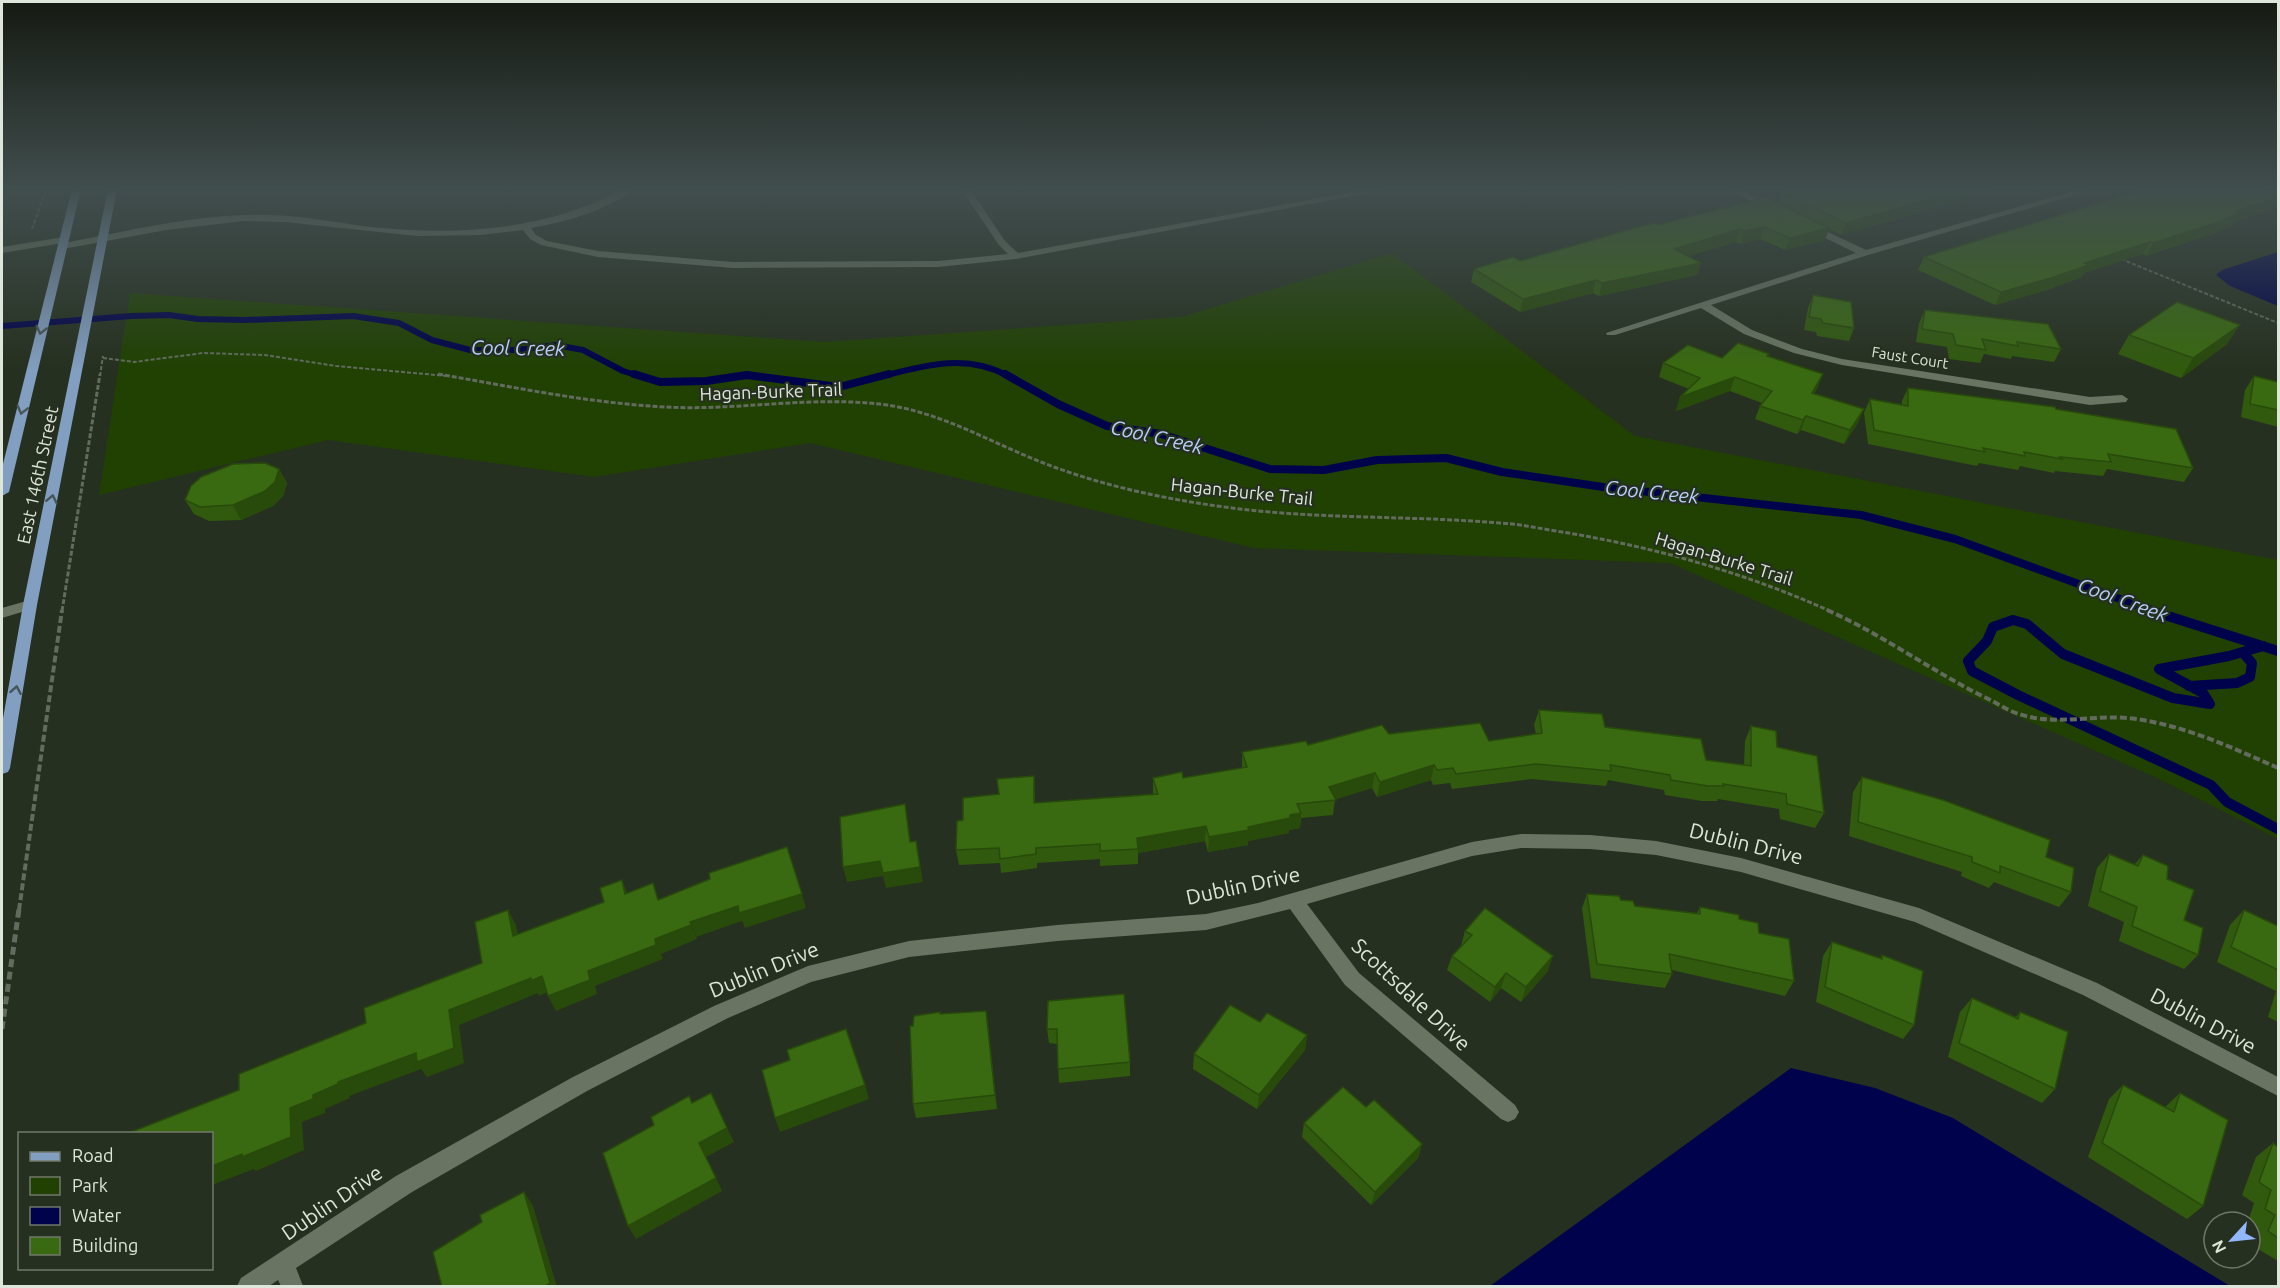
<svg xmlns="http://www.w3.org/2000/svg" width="2280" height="1288" font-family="Ubuntu,sans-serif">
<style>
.green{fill:#204102}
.water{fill:#00034b}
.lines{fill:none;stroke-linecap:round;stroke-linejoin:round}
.stream-far2{stroke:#00034b;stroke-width:6}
.stream-far1{stroke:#00034b;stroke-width:8}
.stream{stroke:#00034b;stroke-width:10}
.path-far3{stroke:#626b5d;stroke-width:2;stroke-dasharray:4 2;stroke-linecap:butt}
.path-far2{stroke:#626b5d;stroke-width:3;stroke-dasharray:5 2;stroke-linecap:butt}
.path-far1{stroke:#626b5d;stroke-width:4;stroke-dasharray:7 3;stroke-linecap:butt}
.path{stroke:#626b5d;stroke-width:5;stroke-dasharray:8 4.5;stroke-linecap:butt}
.minor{fill:#697562;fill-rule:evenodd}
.major{fill:#829ec0;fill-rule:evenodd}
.wall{fill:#315a0e}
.shaded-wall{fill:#284a0b}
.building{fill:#396910;stroke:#284a0b;stroke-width:1.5}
.oneway{stroke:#465658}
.labels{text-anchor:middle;stroke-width:4.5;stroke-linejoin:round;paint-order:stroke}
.far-street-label{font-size:15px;fill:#dee5da;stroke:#263020}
.street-label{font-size:18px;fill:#dee5da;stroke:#263020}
.water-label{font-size:20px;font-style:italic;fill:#b8cff8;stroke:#263020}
.near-street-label{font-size:21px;fill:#dee5da;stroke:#263020}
</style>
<rect width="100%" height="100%" fill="#263020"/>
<path class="green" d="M1392,253l243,183 643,124v279l-121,-61 -487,-215 -416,-15 -444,-105 -216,34 -266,-37 -229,55 31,-202 694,49 357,-25z"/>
<g class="water">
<path d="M2278,252v54l-48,-20 -14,-11 6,-5z"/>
<path d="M1791,1068l84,20 78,30 277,168h-740z"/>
</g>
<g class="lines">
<g class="stream-far2">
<path d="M2,326l129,-10 38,-1 29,4 46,1 109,-4 46,7 33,17 38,10h47l39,-5 27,5 40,21 16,5"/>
<path d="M741,376h11"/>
<path d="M883,376c42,-11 84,-23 125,0"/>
</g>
<g class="stream-far1">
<path d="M634,374l26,8 46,-1 41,-6 92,12 50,-13"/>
<path d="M1005,374l53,30 49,22 54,8 109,35 54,1 53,-10 69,-2 56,14 101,15 258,28 94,24 198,72"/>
</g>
<g class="stream">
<path d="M2149,610l129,41"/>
<path d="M2263,646l-34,10 -70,13 44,24 7,11 -37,-6 -110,-44 -36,-30 -14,-4 -20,7 -6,14 -19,20 4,10 46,24 193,90 16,17 51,27"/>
<path d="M2189,686l48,-3 13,-6 2,-14 -9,-10"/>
</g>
<g class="path-far3">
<path d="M32,229l14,-40"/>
<path d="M2121,259l157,64"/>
<path d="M103,358l31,4 69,-9 62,2 71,11 111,10"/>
<path d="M100,376l3,-20"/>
</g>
<g class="path-far2">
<path d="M438,374c75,13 151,29 227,33 73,4 149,-12 222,-2 55,8 103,37 154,57 66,26 137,40 208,48 83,9 168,6 251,13 19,1 37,5 56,8 95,15 187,41 274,80"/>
<path d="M62,611l38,-237"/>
</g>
<g class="path-far1">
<path d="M1827,610c54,24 102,59 155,86 12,5 24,14 37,18 38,13 79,-1 117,5 50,7 97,29 142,49"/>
<path d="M19,910l43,-300"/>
</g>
<path class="path" d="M2,1029l17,-120"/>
<g class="minor">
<path d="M623,189h11c-27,22 -69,33 -103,39l5,7 11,6 51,10 135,11 205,-1 70,-7 -9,-9 -38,-56h9l35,52 13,12 351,-64h21l-374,70 -78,8 -205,1 -135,-11 -57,-12 -11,-6 -7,-9 -43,5 -63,1 -132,-14 -41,-1 -78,9 -103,19 -5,-3 5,-3 -61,10v-6l62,-10 5,3 -4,3c68,-13 137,-30 206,-28 34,1 67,8 100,12 86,9 174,4 252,-38z"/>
<path d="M1728,189h12l37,20 -8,2z"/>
<path d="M2081,189h15l-228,66 -157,50 41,25 50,19 40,10 248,38 32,-2 6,4 -2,3 -36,3 -248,-40 -48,-12 -50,-19 -43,-26 -86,27h-8l-1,-2 250,-80 -51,-25v-4h6l55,26z"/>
<path d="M30,600l7,5 -2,3 -33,10v-10z"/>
<path d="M1521,834l69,1 66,6 85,17 178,50 178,75 181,94v19l-195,-101 -168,-73 -174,-50 -85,-17 -66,-6 -69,-1 -49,8 -165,48 52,69 156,132 4,7 -4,7 -7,3 -7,-3 -156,-134 -55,-76 -84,21 -149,11 -148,16 -98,25 -83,36 -141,73 -175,101 -116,76 7,18h-22l-3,-6 -9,6h-32l4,-8 155,-102 177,-99 141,-71 94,-40 101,-25 148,-16 149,-11 52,-11 214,-61z"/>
</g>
<g class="major">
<path d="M72,189h9l-72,303 -7,4v-28z"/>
<path d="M108,189h9l-80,416 -27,163 -2,4 -6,2v-50l21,-119z"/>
</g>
</g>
<g class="wall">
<path d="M1611,189h12l-2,3z"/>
<path d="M1999,189l-158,46 -12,-6 -4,11 -40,10 -25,-11 -20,5 -4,-2 -48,14 13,7 -4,12 -98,21 -6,-3 -73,19 -49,-30 3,-13 46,-8 138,-36 120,-22 4,-10z"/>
<path d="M2272,189h6v13l-2,-1 -6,9 -36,12 -3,4 -11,4 -2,2 -72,24 -3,-2 -59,19 -2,4 -38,14 -49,14 -77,-35 6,-13 344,-62z"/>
<path d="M1813,295l41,33 -5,13 -32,-5 -1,-4 -12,-2 4,-22z"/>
<path d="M1925,310l136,39 -7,13 -42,-6 -1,3 -27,-5 -4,9 -31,-4 -2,-12 -31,-5 3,-19z"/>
<path d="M2129,335l98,9 -46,34 -63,-24z"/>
<path d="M1769,354l-1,2 50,31 -4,7 44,29 -14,21 -43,-14 -4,4 -42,-15 5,-13 2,-3 -32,-12 -54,20 4,-14 9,-8 -30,-12 4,-14z"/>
<path d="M2254,376l24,6v45l-37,-10 4,-27z"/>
<path d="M1908,388l148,21 137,59 -9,14 -77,-13 -4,7 -48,-5 -1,2 -34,-7 -2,4 -39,-7 -2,3 -109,-22 -4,-31 6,-14 32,6v-4z"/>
<path d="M279,469l8,14 -4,13 -10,10 -32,14 -32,1 -15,-7 -9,-14z"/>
<path d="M1539,710l66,17 101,33 38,5 1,-24 6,-15 26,21 47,66 -9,15 -35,-9 -1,-10 -61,-10 -1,2h-15l-37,-6 -1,-5 -56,-10 -2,6 -75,-7 -79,10 -2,-6 -17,2 -2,-5 -54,17 -5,-9 -37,11 -2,16 -32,3 -1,10 -11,2v3l-41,8v4l-40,7 -3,-11 -67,12v11l-38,2v-7l-63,4v5l-36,5 -1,-10 -41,2 -3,-15 7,-30 72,-30v13l118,-9v-16h30l59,-10v-16l66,-7 81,-11 100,7 47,-7 -2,-9z"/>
<path d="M1862,777l184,80 25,35 -12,15 -65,-25 -5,6 -28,-12 1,-4 -113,-36 4,-44z"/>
<path d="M2109,854l25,11 9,-10 24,24 31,76 -14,14 -65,-28 5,-19 -36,-16 9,-38z"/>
<path d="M1587,894l34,6 14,6 62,7 3,-6 39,12 20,14 35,48 -9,15 -113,-26v4l-7,14 -74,-10 -9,-70z"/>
<path d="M2244,910l34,16v96l-10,-5 8,-26 -59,-29 13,-37z"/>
<path d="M1465,931l83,40 -27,31 -20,-14 -11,14 -43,-32 5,-14 9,-10z"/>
<path d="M1832,942l48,16 2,-3 32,70 -11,14 -87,-37 7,-46z"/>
<path d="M1972,998l44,19 4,-5 35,77 -13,14 -94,-46 12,-45z"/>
<path d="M1048,1001l82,61v14l-71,7 -2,-39 -8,-1 -2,-14z"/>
<path d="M941,1014l47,12 9,83 -81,9 -3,-14v-78z"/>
<path d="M1260,1022l47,13 -2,15 -48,59 -64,-40 1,-15z"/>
<path d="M2123,1085l42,22 15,-14 23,113 -16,13 -99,-62 21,-58z"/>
<path d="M1366,1107l56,37 -4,14 -47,47 -69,-68 2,-14z"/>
<path d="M2273,1143l5,4v114l-28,-17 7,-16 -7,-4v-2h-2l6,-19 -12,-8 14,-38z"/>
</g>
<g class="shaded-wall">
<path d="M1964,189h35l-158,46 5,-12z"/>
<path d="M2277,198l-7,12 -36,12 -3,4 -11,4 -2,2 -72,24 7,-13 71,-24 12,-8z"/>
<path d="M1764,227l-4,12 -20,5 4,-13z"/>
<path d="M1829,228l-4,12 -40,10 5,-12z"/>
<path d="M1740,229l-4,13 -66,19 4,-12z"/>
<path d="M2150,242l-7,12 -59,19 -2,4 -38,14 -49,14 6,-13 83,-29z"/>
<path d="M1701,263l-4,12 -98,21 3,-13z"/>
<path d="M1596,280l-3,13 -73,19 3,-13z"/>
<path d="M2240,325l-13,19 -46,34 12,-20z"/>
<path d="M1823,374l-5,13 -12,19 6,-13z"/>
<path d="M1735,377l-5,14 -54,20 4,-14z"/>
<path d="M1864,409l-6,14 -14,21 6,-14z"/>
<path d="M1806,416l-5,14 -4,4 6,-14z"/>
<path d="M279,469l8,14 -4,13 -10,10 -32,14 -8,-15z"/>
<path d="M1434,765l-3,15 -54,17 3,-15z"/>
<path d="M1375,773l-3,15 -41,13 -2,-14z"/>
<path d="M1301,813l-1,15 -11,2v3l-41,8v4l-40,7 1,-15 81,-22z"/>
<path d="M1206,826l-1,15 -67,12 -1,-15z"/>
<path d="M916,841l7,41 -37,6 -3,-12 -36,6 -4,-15z"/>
<path d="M622,880l6,15 -3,-1z"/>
<path d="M802,894l4,14 -61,20 -3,-7 -46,16 -6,-15 48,-16z"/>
<path d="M508,910l8,15 5,26 -8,-15z"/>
<path d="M691,925l6,14 -36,15 2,5 -68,27 2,8 -41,17 -8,-15 40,-25 67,-32z"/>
<path d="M1553,956l-5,15 -27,31 5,-15z"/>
<path d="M1506,973l-5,15 -11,14 5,-15z"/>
<path d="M542,976l8,15 -11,5 -1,-3 -79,32 5,38 -37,14 -6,-8 -72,27 1,2 -25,11v4l-23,9 2,28 -48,21 -2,-2 -42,16v-19l78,-58 23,-13 25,-13 111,-72 82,-32z"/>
<path d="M986,1011l2,15 9,83 -2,-14z"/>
<path d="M1307,1035l-2,15 -48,59 2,-14z"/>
<path d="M865,1085l4,14 -89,33 -5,-14z"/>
<path d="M727,1128l7,14 -28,15 -7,-14z"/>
<path d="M1422,1144l-4,14 -47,47 4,-13z"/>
<path d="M716,1178l6,13 -86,48 -8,-13z"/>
<path d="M524,1192l9,14 24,81h-13z"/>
</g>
<g class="building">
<path d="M1796,189h168l-118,34 -64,-30z"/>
<path d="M2145,189h107l25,9 -41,13 2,3 -14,5 1,1 -72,23 -3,-1 -66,21 5,2 -38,13 -50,14 -77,-35z"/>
<path d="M1766,197l63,31 -39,10 -26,-11 -20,4 -4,-2 -66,20 27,14 -99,20 -6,-3 -73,19 -49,-30 39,-12 7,4 111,-32 24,-6 3,2z"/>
<path d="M1813,295l38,7 3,26 -31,-5 -2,-4 -12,-2z"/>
<path d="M2177,302l63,23 -47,33 -64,-23z"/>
<path d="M1925,310l123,14 13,25 -44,-7 1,4 -36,-7 4,11 -30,-5 -3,-11 -31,-5z"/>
<path d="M1738,343l31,11 -2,2 56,18 -11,19 52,16 -14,21 -44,-14 -3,4 -43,-14 12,-15 -37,-14 -55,20 20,-19 -37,-15 25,-18 34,13z"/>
<path d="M2254,376l24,6v28l-28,-6z"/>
<path d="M1908,388l147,19 1,2 120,20 17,39 -85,-14 3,8 -51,-5 2,2 -38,-7 1,4 -42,-8 2,4 -111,-22 -4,-31 38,7z"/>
<path d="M265,463l14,6 -4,13 -10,9 -32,14 -33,2 -15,-7 6,-14 10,-9 32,-13z"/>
<path d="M1539,710l63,4 3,13 96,12 5,21 45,6v-40l25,5 1,16 40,9 7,57 -37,-9 -1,-10 -63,-10 1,2h-16l-37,-6 -1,-5 -60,-10 1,6 -75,-7 -80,10 -3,-6 -16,2 -3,-5 -54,17 -5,-9 -46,14 7,13 -39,4 4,9 -11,2v3l-42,9 1,3 -40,7 -3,-11 -69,12 1,11 -38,2v-7l-64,4v6l-36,5 -1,-11 -43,2 1,-29 6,-1v-22l36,-4 -2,-15 37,-3v27l124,-9 -5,-16 29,-6 1,6 64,-11 -5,-15 64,-11 2,4 74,-20 7,9 91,-11 9,18 53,-8z"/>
<path d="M1862,777l81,23 107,40 -4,17 28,11 -3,24 -71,-26v7l-28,-11v-5l-114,-35z"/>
<path d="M905,804l5,38 6,-1 4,26 -37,6 -3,-12 -37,6 -3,-50z"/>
<path d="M787,847l15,47 -63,19 -1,-7 -48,16 1,3 -36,14 1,6 -68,26 2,9 -42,16 -6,-20 -11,5v-3l-82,32 5,38 -37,14 -1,-9 -78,29v2l-25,11v4l-23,9 1,29 -49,20v-3l-30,12v-32h-86l113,-44v-16l127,-51 -2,-15 118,-45 -7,-41 33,-12 5,26 91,-34 -4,-14 22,-8 3,14 28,-11 5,17 52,-21 -1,-6z"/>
<path d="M2109,854l29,12 5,-11 25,11 -1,13 27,11 -10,30 19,8 -5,27 -66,-29 5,-19 -37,-16z"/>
<path d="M1587,894l32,2 2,4 12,1 2,5 65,8v-7l39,8v4l19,4 1,10 30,6 5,42 -125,-27 3,20 -75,-10z"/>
<path d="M1485,908l68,48 -27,31 -20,-14 -11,14 -43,-31 20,-21 -7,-4z"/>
<path d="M2244,910l34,16v44l-47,-23z"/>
<path d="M1832,942l50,17v-4l41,16 -9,54 -89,-38z"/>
<path d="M1124,994l6,68 -72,7 -1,-40h-10l1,-28z"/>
<path d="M1972,998l46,21 2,-7 48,20 -13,57 -96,-46z"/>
<path d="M1230,1005l30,17 7,-9 40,22 -48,60 -65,-41z"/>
<path d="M986,1011l9,84 -82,9 -3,-78h3l1,-10 26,-4v2z"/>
<path d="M846,1029l19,56 -90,33 -13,-48 28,-10 -3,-10z"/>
<path d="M2123,1085l51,27 6,-19 48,27 -25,86 -101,-63z"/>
<path d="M1343,1087l23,20 8,-7 48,44 -47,48 -71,-69z"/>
<path d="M711,1093l16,35 -28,15 17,35 -88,48 -25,-73 51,-28 -3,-8 38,-21 3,7z"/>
<path d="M2273,1143l5,4v91l-10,-7 7,-16 -10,-6 6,-19 -12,-8z"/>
<path d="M524,1192l26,91 -6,4h-102l-9,-35 49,-30 -2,-7z"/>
</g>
<defs><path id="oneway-chevron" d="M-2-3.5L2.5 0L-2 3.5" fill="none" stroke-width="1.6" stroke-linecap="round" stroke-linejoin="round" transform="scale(1.5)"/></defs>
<g class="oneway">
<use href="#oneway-chevron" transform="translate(41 330) rotate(104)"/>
<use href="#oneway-chevron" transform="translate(22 410) rotate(104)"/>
<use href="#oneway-chevron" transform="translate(52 499) rotate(-78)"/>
<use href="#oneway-chevron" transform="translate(16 690) rotate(-80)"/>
</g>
<linearGradient id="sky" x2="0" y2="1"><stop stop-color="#151a12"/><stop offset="0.51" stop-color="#414e4e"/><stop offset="1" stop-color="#414e4e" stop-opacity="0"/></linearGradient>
<rect width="2280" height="370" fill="url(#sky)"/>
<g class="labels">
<g class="far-street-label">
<text transform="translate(1910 358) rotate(9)" y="5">Faust Court</text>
</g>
<g class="street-label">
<text transform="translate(771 392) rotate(-2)" y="6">Hagan-Burke Trail</text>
<text transform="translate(38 475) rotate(-78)" y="6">East 146th Street</text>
<text transform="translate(1242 492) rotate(6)" y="6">Hagan-Burke Trail</text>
<text transform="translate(1724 559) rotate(17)" y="6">Hagan-Burke Trail</text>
</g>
<g class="water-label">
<text transform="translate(518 348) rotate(1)" y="7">Cool Creek</text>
<text transform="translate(1157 437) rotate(13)" y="7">Cool Creek</text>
<text transform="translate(1652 492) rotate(6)" y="7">Cool Creek</text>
<text transform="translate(2123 600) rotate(20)" y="7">Cool Creek</text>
</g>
<g class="near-street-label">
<text transform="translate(1746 844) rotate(14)" y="7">Dublin Drive</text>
<text transform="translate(1243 886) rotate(-12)" y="7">Dublin Drive</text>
<text transform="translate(764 970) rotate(-22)" y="7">Dublin Drive</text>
<text transform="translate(1411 995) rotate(43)" y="7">Scottsdale Drive</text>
<text transform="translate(2203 1021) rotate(28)" y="7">Dublin Drive</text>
<text transform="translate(332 1203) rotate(-34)" y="7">Dublin Drive</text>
</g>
</g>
<rect width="2280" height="1288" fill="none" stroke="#dee5da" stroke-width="6"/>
<rect x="18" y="1132" width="195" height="138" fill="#263020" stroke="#70786a" stroke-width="1.5"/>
<rect x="30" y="1152" width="30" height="9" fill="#829ec0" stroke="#70786a" stroke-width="1.5"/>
<text x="72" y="1162" font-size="18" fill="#dee5da">Road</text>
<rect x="30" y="1177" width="30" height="18" fill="#204102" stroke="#70786a" stroke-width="1.5"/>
<text x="72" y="1192" font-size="18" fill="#dee5da">Park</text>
<rect x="30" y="1207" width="30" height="18" fill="#00034b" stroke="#70786a" stroke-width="1.5"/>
<text x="72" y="1222" font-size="18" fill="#dee5da">Water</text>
<rect x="30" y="1237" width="30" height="18" fill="#396910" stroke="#70786a" stroke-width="1.5"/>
<text x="72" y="1252" font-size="18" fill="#dee5da">Building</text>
<g transform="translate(2232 1240) rotate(243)"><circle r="28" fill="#263020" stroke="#70786a" stroke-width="1.5"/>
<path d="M0-4.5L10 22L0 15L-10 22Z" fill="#92b7fd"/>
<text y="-9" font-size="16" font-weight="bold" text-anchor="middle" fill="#dee5da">N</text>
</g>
</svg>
